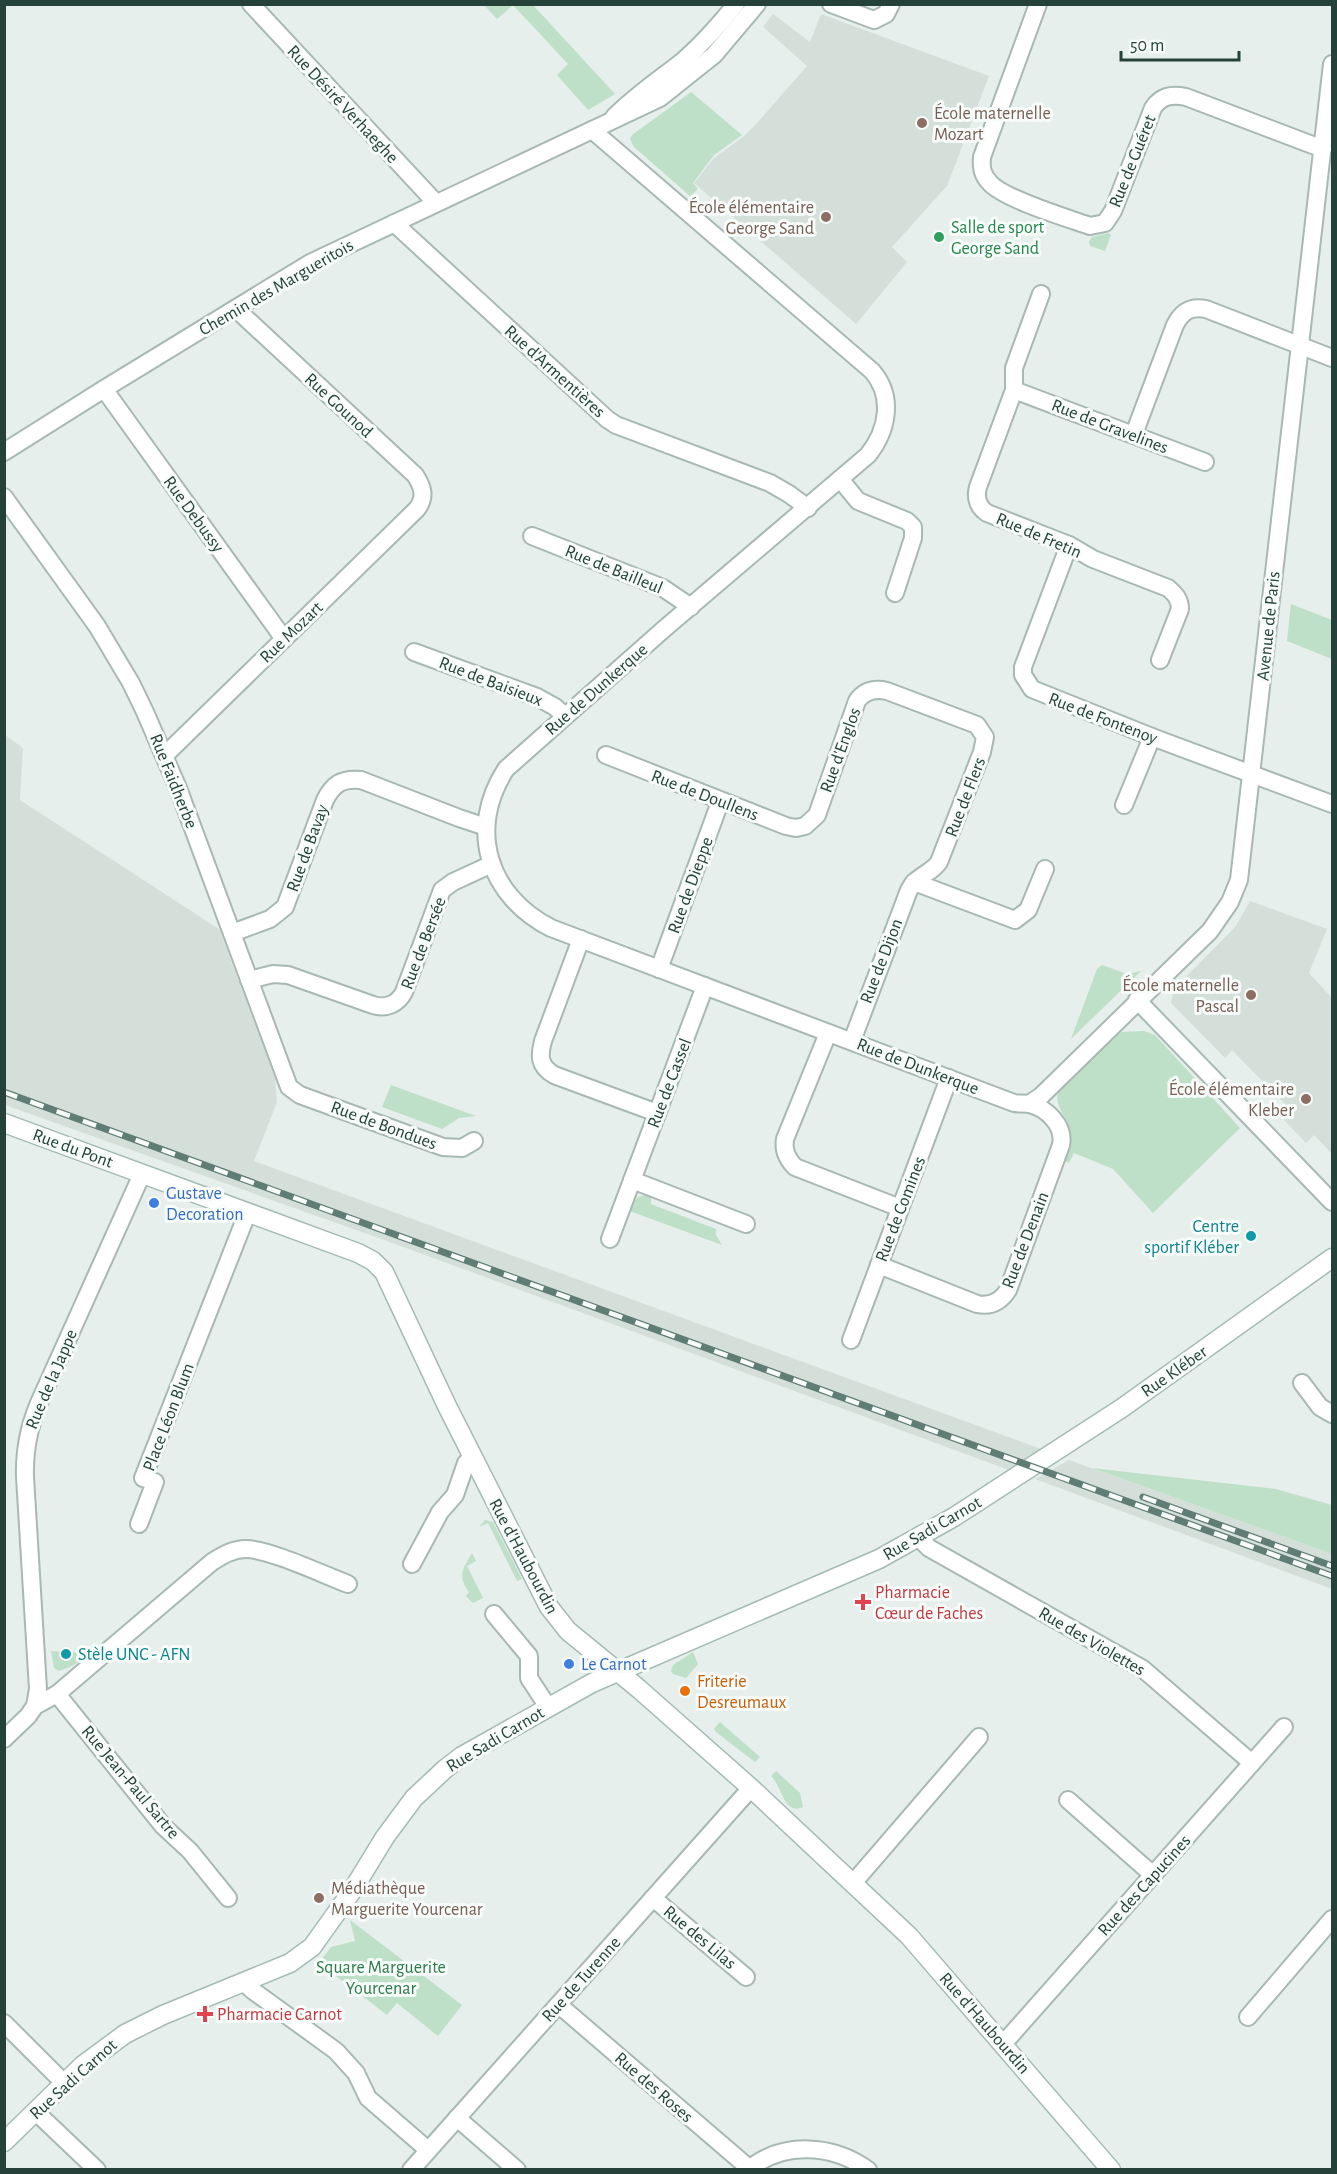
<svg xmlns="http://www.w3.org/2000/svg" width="1337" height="2174" font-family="'Alegreya Sans',sans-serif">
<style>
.built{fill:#d4dfda}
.green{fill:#bfe0c8}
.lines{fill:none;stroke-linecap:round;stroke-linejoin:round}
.street-casing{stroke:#a8b8b2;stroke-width:20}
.secondary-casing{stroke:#a4bbb3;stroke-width:21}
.street{stroke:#fff;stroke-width:16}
.secondary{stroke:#fff;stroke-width:18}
.rail-casing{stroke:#5f7d75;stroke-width:7}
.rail{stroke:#f7fbf9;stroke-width:4.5;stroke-dasharray:14;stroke-linecap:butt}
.education-dot{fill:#8d6e63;stroke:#f7fbf9;stroke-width:2}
.leisure-dot{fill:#2e9e5b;stroke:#f7fbf9;stroke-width:2}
.shop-dot{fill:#3f7fe0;stroke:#f7fbf9;stroke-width:2}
.culture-dot{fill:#0f9aa8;stroke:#f7fbf9;stroke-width:2}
.health-dot{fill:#e0444e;stroke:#f7fbf9;stroke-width:2}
.food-dot{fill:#e8710a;stroke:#f7fbf9;stroke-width:2}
.labels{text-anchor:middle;stroke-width:6;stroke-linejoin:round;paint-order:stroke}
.street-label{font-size:18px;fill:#24423a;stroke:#f7fbf9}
.education-label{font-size:18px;fill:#785e54;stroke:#f7fbf9;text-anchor:end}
.leisure-label{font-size:18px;fill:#27864d;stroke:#f7fbf9;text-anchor:start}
.shop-label{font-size:18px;fill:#366cbe;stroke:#f7fbf9;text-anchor:start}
.culture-label{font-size:18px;fill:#0d838f;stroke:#f7fbf9;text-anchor:end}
.health-label{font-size:18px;fill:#be3a42;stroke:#f7fbf9;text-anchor:start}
.food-label{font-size:18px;fill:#c56008;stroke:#f7fbf9;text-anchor:start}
.park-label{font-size:18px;fill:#2d7a4b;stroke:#f7fbf9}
</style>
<rect width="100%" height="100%" fill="#e6efeb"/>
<g class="built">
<path d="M773,14l37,28 11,-28 168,62 -42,110 -55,61 15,15 -51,62 -162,-141 20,-25 29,-21 14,-14 50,-57 -44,-39z"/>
<path d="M5,735l18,13 -3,52 199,129 56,149 2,24 -23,59 787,288 -32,21 -622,-229 -382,-136z"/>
<path d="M1250,901l77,28 -18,44 23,25v156l-18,-19 -8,8 -22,-23 8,-9 -60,-61 -7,8 -54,-55 2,-10 4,-7 59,-60z"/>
<path d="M1069,1460l263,94v35l-297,-110z"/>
</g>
<g class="green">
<path d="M484,5h49l82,89 -27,16 -31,-35 11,-11 -55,-59 -16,14z"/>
<path d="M691,92l51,43 -28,20 -21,28 5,6 -8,7 -56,-49 -4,-8 2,-4z"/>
<path d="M1109,233l2,2 -6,16 -15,-5 -1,-5 3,-4z"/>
<path d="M1291,604l41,16v39l-45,-18z"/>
<path d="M1102,965l25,9 14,-3 -70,68 26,-70z"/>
<path d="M1144,1031l11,4 85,93 -87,85 -40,-44 -39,-16 -5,10 -6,-3c3,-8 8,-19 7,-29 -3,-17 -16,-22 -12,-41l57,-54 6,-4z"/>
<path d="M391,1085l85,31 -17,2 -17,11 -60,-22z"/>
<path d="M651,1193v11l65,25v6l6,10 -95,-35 11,-13z"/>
<path d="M1092,1468l184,21 56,16v49z"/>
<path d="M485,1520l8,2 29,57 -5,2 -29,-58 -9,4z"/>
<path d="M472,1553l4,8 -9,5 16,32 -10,5 -7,-7 3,-4c-12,-16 -6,-24 3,-39z"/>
<path d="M51,1651l31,2v7l-12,7 -11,4 -5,-3z"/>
<path d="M693,1652l5,12 -12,14 -13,-4 -2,-3 2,-6z"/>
<path d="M720,1722l40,35 -5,5 -39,-30 -2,-3z"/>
<path d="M776,1771l24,22 3,14c-19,9 -21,-21 -32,-31z"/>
<path d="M350,1920l112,85 -24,31 -41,-33 -10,12 -68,-52 12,-16 24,-6z"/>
</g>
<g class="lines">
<g class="street-casing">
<g id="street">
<path d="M251,4l185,199"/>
<path d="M831,4l43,16 12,-6 5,-10"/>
<path d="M1038,4l-56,153c-1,10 0,18 8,26 14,16 77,35 100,43l15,-3 8,-12 40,-103c8,-12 18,-14 33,-11l137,52"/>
<path d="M614,117c22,-22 46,-38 70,-57 19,-17 36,-36 52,-56"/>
<path d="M592,130l280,241c22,25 16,59 -4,84l-204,174 -158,140c-39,60 -18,127 45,159l463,175c5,1 10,0 15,1 18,4 36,22 32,41l-53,145c-7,11 -17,17 -31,14l-98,-39"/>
<path d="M394,223l213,196 9,6 154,58 19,11 19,14"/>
<path d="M1041,294l-27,74v22l-36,97c-3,11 0,20 9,26l82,32 24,14 75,29c7,6 12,11 12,21l-20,51"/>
<path d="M104,389l180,250"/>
<path d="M1014,390l191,72"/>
<path d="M1134,434l41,-109c7,-14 16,-19 31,-16l126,49"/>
<path d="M4,452l100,-63 206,-126 350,-165 54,-43 43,-51"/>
<path d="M840,479l18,22 49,20 6,6v11l-18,55"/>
<path d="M4,497l93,129 34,57 14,29 33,76 111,299 11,8 143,52 19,1 12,-7"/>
<path d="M532,536l131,52 28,19"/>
<path d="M1069,545l-46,122v8l9,14 120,48 180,67"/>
<path d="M414,652l123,45 18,10 10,9"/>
<path d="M165,755l252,-246c9,-12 6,-22 -2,-34l-179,-166"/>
<path d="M606,755l180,71 10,2 9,-2 12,-11 40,-114c7,-10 17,-13 30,-10l90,34 8,12 -3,15 -43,110c-8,12 -22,13 -30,28l-57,151"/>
<path d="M1124,805l28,-68"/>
<path d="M914,882l101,38 13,-10 17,-41"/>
<path d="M232,933l38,-14 15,-12 40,-107c8,-16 17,-22 36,-20l98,38 27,9"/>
<path d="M581,939l-38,102c-4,15 -4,25 11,34l103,38"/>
<path d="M659,969l61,-167"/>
<path d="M249,980l24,-6 15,1 85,30c13,4 25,-1 31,-13l38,-102 11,-8 39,-18"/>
<path d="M1137,1000l195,202"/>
<path d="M828,1033l-43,106c-2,11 2,20 10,28l105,41"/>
<path d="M1029,1104l12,-8 169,-165 20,-29 9,-22 93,-816"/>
<path d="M632,1180l114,44"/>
<path d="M610,1239l95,-253"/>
<path d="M851,1340l98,-262"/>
<path d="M1302,1383l18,24 12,7"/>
<path d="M139,1524l16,-42 -12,-4 104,-264"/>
<path d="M919,1538l10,10 214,121 109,94"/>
<path d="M412,1564l28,-52 15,-17 11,-32 7,-6"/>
<path d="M494,1614l35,42v22l19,29"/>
<path d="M57,1694l106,132 27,25 38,47"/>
<path d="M35,1706l3,-17 -13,-212c-1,-30 5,-56 18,-83l99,-220"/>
<path d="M4,1739l24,-23 7,-10 22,-12 155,-132c11,-7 21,-13 34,-13 23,0 78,26 102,35"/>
<path d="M1068,1800l85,75"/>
<path d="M854,1882l125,-145"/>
<path d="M653,1898l93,79"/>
<path d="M244,1982l8,8 84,61 20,22 12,25 60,52"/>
<path d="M559,2005l190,163"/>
<path d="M1248,2017l84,-98"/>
<path d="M4,2023l60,60"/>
<path d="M1003,2044l281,-317"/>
<path d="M36,2112l61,58"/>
<path d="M457,2118l60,52"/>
<path d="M411,2170l340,-382"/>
<path d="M748,2170c34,-29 85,-26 120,0"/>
</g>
</g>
<g class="secondary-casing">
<g id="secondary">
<path d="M4,1123l354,130 15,8 11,11 63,134 102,201 19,24 71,58 112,99 158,148 202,234"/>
<path d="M4,2142l79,-77 42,-31 38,-19 127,-52 22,-16 40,-56 33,-54 29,-39 31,-29 17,-13 130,-73 287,-124 75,-42 168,-109 210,-150"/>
</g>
</g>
<use href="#street" class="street"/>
<use href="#secondary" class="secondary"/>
<g class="rail-casing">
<g id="rail">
<path d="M4,1092l1328,484"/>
<path d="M1143,1497l189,69"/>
</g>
</g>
<use href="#rail" class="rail"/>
</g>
<g class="education-dot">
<circle cx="922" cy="123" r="6"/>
<circle cx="826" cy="217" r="6"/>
<circle cx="1251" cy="995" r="6"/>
<circle cx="1306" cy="1099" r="6"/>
<circle cx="319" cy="1898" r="6"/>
</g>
<circle class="leisure-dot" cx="939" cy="237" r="6"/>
<g class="shop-dot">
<circle cx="154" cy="1203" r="6"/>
<circle cx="569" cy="1664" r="6"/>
</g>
<g class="culture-dot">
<circle cx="1251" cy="1236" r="6"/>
<circle cx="66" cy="1654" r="6"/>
</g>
<g class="health-dot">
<path d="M860 1593h6v6h6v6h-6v6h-6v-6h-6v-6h6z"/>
<path d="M202 2005h6v6h6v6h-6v6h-6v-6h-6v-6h6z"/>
</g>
<circle class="food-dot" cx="685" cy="1691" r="6"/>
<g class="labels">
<g class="street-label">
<text transform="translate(343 104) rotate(47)" y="6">Rue Désiré Verhaeghe</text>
<text transform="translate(1132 161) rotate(-68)" y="6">Rue de Guéret</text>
<text transform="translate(276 287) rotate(-30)" y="6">Chemin des Margueritois</text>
<text transform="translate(555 371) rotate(42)" y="6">Rue d'Armentières</text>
<text transform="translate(339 405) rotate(43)" y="6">Rue Gounod</text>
<text transform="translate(1110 426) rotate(21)" y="6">Rue de Gravelines</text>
<text transform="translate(194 514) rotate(54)" y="6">Rue Debussy</text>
<text transform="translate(1039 535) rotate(23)" y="6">Rue de Fretin</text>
<text transform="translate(614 569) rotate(22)" y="6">Rue de Bailleul</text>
<text transform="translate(1268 626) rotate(-84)" y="6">Avenue de Paris</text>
<text transform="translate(291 632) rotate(-44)" y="6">Rue Mozart</text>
<text transform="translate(491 681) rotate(21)" y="6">Rue de Baisieux</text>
<text transform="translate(596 689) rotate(-41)" y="6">Rue de Dunkerque</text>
<text transform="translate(1103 718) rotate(21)" y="6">Rue de Fontenoy</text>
<text transform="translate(840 750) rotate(-70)" y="6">Rue d'Englos</text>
<text transform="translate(174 781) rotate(68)" y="6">Rue Faidherbe</text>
<text transform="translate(705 795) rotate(21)" y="6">Rue de Doullens</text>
<text transform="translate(965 797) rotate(-69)" y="6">Rue de Flers</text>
<text transform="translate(307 848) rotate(-70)" y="6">Rue de Bavay</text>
<text transform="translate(690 885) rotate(-70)" y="6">Rue de Dieppe</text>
<text transform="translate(423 943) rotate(-69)" y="6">Rue de Bersée</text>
<text transform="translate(881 961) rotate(-69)" y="6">Rue de Dijon</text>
<text transform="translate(918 1066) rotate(21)" y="6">Rue de Dunkerque</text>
<text transform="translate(669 1083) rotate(-69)" y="6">Rue de Cassel</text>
<text transform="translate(384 1125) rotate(20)" y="6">Rue de Bondues</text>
<text transform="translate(73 1148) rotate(20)" y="6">Rue du Pont</text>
<text transform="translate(900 1209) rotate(-69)" y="6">Rue de Comines</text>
<text transform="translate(1025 1240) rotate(-69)" y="6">Rue de Denain</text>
<text transform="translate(1174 1371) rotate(-35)" y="6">Rue Kléber</text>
<text transform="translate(51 1379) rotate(-67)" y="6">Rue de la Jappe</text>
<text transform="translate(168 1417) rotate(-69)" y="6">Place Léon Blum</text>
<text transform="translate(932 1528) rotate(-30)" y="6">Rue Sadi Carnot</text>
<text transform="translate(524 1556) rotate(62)" y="6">Rue d'Haubourdin</text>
<text transform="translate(1092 1641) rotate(30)" y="6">Rue des Violettes</text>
<text transform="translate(495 1739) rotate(-31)" y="6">Rue Sadi Carnot</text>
<text transform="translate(131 1782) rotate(50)" y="6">Rue Jean-Paul Sartre</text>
<text transform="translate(1144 1885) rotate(-48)" y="6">Rue des Capucines</text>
<text transform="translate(700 1937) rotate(40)" y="6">Rue des Lilas</text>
<text transform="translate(581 1979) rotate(-48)" y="6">Rue de Turenne</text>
<text transform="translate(985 2023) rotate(49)" y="6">Rue d'Haubourdin</text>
<text transform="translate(73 2079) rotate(-42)" y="6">Rue Sadi Carnot</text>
<text transform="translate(654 2087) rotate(41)" y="6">Rue des Roses</text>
</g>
<g class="education-label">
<text x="934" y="119" text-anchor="start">École maternelle<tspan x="934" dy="21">Mozart</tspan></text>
<text x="814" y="213">École élémentaire<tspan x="814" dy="21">George Sand</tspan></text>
<text x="1239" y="991">École maternelle<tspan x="1239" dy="21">Pascal</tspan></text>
<text x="1294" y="1095">École élémentaire<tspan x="1294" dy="21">Kleber</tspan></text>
<text x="331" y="1894" text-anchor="start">Médiathèque<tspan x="331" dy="21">Marguerite Yourcenar</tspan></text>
</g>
<g class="leisure-label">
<text x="951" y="233">Salle de sport<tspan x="951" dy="21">George Sand</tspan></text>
</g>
<g class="shop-label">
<text x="166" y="1199">Gustave<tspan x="166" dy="21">Decoration</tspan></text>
<text x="581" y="1670">Le Carnot</text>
</g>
<g class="culture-label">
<text x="1239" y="1232">Centre<tspan x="1239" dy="21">sportif Kléber</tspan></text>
<text x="78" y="1660" text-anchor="start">Stèle UNC - AFN</text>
</g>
<g class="health-label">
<text x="875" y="1598">Pharmacie<tspan x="875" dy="21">Cœur de Faches</tspan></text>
<text x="217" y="2020">Pharmacie Carnot</text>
</g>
<g class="food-label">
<text x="697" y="1687">Friterie<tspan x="697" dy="21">Desreumaux</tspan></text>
</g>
<g class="park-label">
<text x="381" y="1973">Square Marguerite<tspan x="381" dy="21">Yourcenar</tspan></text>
</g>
</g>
<rect width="1337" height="2174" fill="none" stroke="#24423a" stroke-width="12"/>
<path d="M1121 51v9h118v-9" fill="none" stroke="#24423a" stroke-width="3"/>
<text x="1130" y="51" font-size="18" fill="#24423a" stroke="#f7fbf9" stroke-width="4.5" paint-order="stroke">50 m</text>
</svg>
